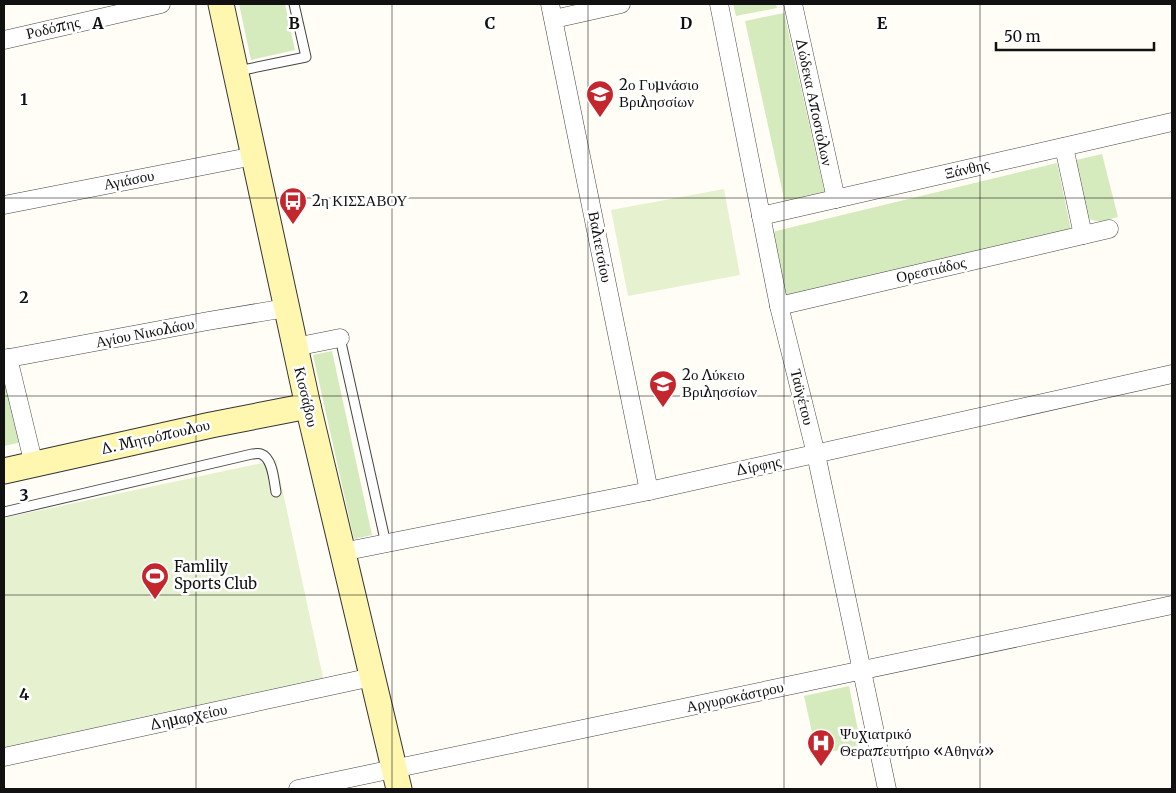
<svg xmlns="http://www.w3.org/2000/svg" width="1176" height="793" font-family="Merriweather,serif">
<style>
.green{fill:#d5ebbd}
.pitch{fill:#e6f2cf}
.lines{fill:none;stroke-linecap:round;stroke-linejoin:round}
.lane-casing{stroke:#444;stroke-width:11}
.street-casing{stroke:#444;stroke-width:19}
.secondary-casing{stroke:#333;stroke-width:27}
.lane{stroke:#fff;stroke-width:9}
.street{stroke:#fff;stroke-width:18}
.secondary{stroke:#fff6b0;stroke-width:25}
.grid{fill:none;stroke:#111;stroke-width:1;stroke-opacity:0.55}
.labels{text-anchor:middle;stroke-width:5;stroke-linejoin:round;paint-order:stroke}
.street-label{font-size:15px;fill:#111;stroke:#fff}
.poi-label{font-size:15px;fill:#111;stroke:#fff;text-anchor:start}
.grid-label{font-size:16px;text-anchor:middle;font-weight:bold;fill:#111;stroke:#fff;stroke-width:5;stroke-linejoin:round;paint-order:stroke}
</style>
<rect width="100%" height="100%" fill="#fffdf5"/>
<g class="green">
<path d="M239,4h46l10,46 -44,10z"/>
<path d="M733,4h43l1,4 -41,8z"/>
<path d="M784,13l41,181 -40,9 -40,-182z"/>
<path d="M1102,154l16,63c-12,3 -23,8 -32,-1l-14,-55z"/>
<path d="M1057,163l14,67 -286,67 -13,-65z"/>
<path d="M332,351l40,184 -18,4 -41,-184z"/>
<path d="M4,374l18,68 -18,4z"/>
<path d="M849,686l12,59 -44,10 -13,-59z"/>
</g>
<g class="pitch">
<path d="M724,189l16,86 -112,21 -17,-86z"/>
<path d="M276,460l48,222 -320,68v-232z"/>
</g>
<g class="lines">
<g class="lane-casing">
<g id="lane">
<path d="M238,71l68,-14 -12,-53"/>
<path d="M340,338l46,206"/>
<path d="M4,512l248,-58c3,0 6,-1 9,0 12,4 13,28 15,38"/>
</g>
</g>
<g class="street-casing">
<g id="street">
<path d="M550,4l99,487"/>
<path d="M719,4l60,302 37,148 71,335"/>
<path d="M793,4l43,195"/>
<path d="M554,19l67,-15"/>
<path d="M4,40l157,-36"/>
<path d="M1064,147l19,88"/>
<path d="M4,205l250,-49"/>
<path d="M761,216l411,-94"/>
<path d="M779,306l330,-77"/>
<path d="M295,347l45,-9"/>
<path d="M8,358l26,107"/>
<path d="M4,359l204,-38 78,-13"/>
<path d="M342,552l307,-61 523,-117"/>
<path d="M4,757l368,-80"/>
<path d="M298,789l874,-184"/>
</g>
</g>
<g class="secondary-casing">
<g id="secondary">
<path d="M221,4l87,402 91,383"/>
<path d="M4,471l207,-46 97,-19"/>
</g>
</g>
<use href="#lane" class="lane"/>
<use href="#street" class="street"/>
<use href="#secondary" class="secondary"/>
</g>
<path class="grid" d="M196,4v785M392,4v785M588,4v785M784,4v785M980,4v785M4,198h1168M4,396h1168M4,595h1168"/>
<defs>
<g id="school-pin" transform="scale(1.4375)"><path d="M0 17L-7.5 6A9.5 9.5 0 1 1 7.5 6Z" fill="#c4262e" stroke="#fff"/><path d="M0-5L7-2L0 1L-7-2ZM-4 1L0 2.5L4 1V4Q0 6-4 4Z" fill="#fff"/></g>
<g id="bus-pin" transform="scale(1.4375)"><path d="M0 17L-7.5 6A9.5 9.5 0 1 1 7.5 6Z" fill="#c4262e" stroke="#fff"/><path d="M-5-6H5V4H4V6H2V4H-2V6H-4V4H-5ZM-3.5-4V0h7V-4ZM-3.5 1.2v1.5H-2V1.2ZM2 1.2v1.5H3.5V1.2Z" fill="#fff"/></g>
<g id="stadium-pin" transform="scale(1.4375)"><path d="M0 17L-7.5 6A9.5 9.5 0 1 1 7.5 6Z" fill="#c4262e" stroke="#fff"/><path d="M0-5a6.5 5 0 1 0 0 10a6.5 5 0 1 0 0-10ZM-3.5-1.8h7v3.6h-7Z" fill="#fff"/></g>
<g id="hospital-pin" transform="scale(1.4375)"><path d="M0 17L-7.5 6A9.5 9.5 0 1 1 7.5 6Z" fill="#c4262e" stroke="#fff"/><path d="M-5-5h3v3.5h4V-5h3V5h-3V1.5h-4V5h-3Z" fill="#fff"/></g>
</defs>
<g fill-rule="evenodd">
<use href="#school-pin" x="600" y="94"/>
<use href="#bus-pin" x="293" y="201"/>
<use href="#school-pin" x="663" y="384"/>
<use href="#stadium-pin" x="155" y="576"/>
<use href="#hospital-pin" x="821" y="743"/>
</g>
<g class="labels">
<g class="street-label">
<text transform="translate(53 28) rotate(-13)" y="5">Ροδόπης</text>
<text transform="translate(814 102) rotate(78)" y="5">Δώδεκα Αποστόλων</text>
<text transform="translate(967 169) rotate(-13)" y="5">Ξάνθης</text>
<text transform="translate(129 180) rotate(-11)" y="5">Αγιάσου</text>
<text transform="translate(600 247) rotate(79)" y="5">Βαλτετσίου</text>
<text transform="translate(931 270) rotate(-13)" y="5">Ορεστιάδος</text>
<text transform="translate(145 333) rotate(-11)" y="5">Αγίου Νικολάου</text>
<text transform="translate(306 397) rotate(77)" y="5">Κισσάβου</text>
<text transform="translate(802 397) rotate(76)" y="5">Ταϋγέτου</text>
<text transform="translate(155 437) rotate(-13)" y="5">Δ. Μητρόπουλου</text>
<text transform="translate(758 466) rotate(-12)" y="5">Δίρφης</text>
<text transform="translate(735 697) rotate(-12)" y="5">Αργυροκάστρου</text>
<text transform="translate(188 717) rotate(-12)" y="5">Δημαρχείου</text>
</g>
<g class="poi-label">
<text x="619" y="90">2ο Γυμνάσιο<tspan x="619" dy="17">Βριλησσίων</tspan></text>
<text x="312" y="206">2η ΚΙΣΣΑΒΟΥ</text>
<text x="682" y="380">2ο Λύκειο<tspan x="682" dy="17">Βριλησσίων</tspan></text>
<text x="174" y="572">Famlily<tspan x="174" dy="17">Sports Club</tspan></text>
<text x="840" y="739">Ψυχιατρικό<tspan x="840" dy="17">Θεραπευτήριο «Αθηνά»</tspan></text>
</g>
</g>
<g class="grid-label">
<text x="98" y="29">A</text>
<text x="294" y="29">B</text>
<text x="490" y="29">C</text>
<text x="686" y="29">D</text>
<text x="882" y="29">E</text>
<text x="24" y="105">1</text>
<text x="24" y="303">2</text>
<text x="24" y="501">3</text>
<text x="24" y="700">4</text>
</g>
<rect width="1176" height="793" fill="none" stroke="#111111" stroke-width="10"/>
<path d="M996 42v8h158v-8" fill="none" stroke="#111111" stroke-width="2.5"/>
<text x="1004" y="42" font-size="15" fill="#111111" stroke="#ffffff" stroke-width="4" paint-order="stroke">50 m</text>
</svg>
